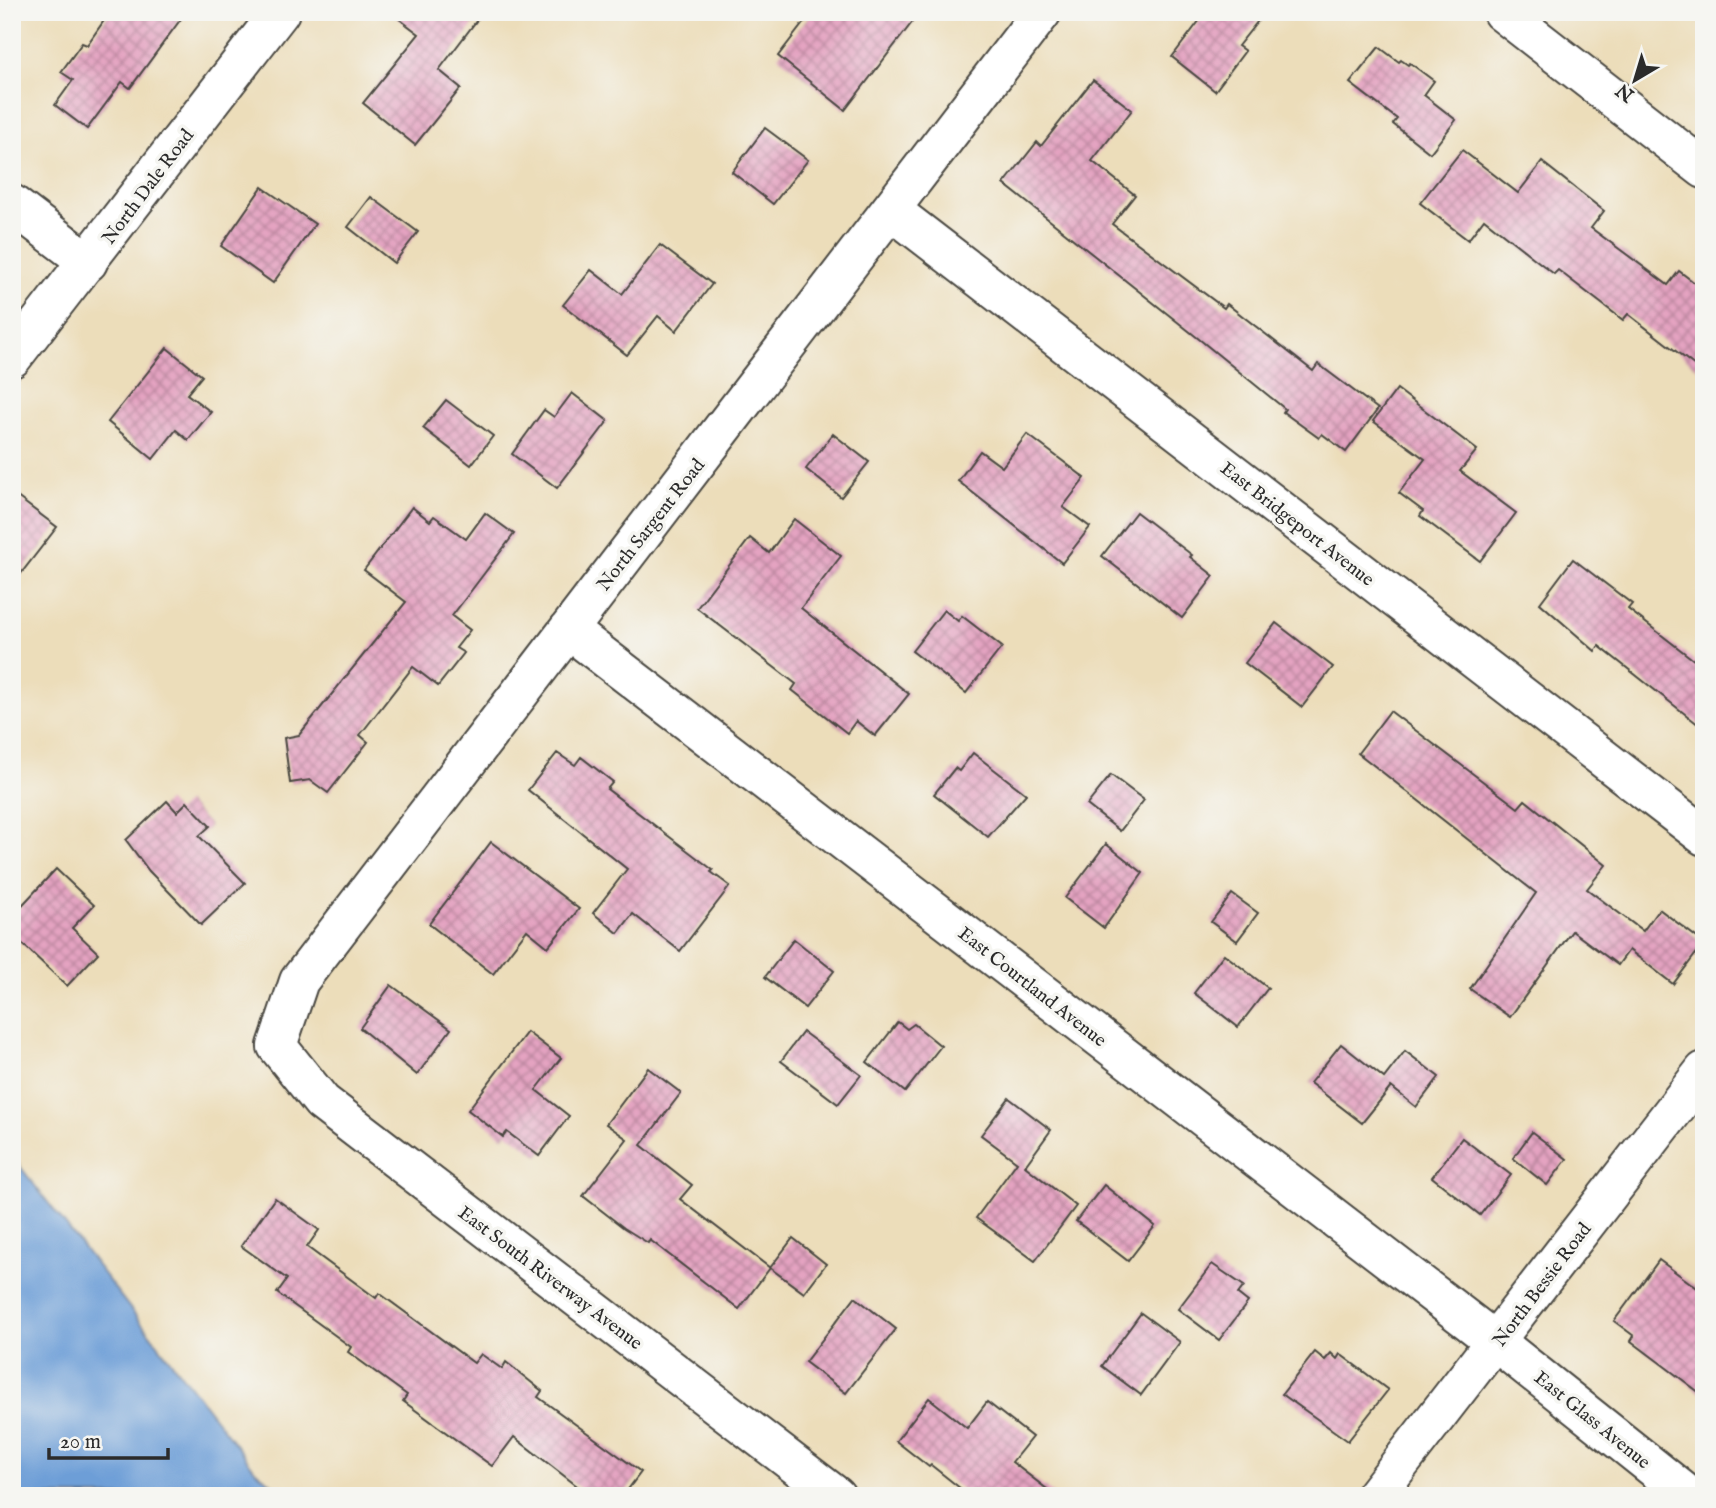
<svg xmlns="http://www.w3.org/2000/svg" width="1716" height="1508" viewBox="0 0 1716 1508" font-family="'IM FELL English',serif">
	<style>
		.water { fill: #6d9ed7; stroke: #4c6481; stroke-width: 2 }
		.building { fill: url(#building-cross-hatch) }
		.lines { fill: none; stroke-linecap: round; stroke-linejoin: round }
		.minor-casing { stroke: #484640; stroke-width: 42 }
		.minor { stroke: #fff; stroke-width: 38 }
		.labels { text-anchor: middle; stroke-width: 7; stroke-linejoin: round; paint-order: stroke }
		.street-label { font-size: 19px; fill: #2b2b2b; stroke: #f6f6f2 }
	</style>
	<defs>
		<pattern id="building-cross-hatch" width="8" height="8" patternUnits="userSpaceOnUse" patternTransform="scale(1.75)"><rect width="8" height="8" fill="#e4a3c1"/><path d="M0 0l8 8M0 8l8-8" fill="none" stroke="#b9859d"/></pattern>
	</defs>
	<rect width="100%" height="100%" fill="#f6f6f2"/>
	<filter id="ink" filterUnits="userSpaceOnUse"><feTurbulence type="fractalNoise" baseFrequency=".0143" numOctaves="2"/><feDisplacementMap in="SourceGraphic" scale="14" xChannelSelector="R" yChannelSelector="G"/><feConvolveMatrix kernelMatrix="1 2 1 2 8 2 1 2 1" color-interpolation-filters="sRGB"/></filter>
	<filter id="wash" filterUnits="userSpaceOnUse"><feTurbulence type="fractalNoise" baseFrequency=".00686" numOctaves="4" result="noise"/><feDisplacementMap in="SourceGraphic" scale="28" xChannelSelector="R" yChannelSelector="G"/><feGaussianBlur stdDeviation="1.57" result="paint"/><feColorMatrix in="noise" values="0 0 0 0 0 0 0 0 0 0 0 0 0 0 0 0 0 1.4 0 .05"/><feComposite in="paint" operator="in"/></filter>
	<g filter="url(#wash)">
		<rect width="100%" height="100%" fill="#ecddba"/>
		<path class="water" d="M12,1156l244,315 32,25h-276z"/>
		<g id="blocks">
			<g class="building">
				<path d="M110,12h76l-56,76 -8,-6 -35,47 -32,-24 18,-25 -12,-8 21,-29 5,2z"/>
				<path d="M390,12h93l-44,58 22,18 -46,57 -52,-42 56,-69z"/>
				<path d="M812,12h108l-75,98 -67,-54z"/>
				<path d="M1206,12h59l-27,34 7,5 -30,40 -43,-34z"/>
				<path d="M1379,47l20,15 2,-2 7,5 2,-2 24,18 -10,14 32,25 -26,33 -37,-29 4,-5 -47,-36z"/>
				<path d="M1093,80l39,30 -40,51 43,34 -23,29 112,84 3,-4 86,67 5,-7 60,45 -32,43 -24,-18 -3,4 -36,-26 2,-3 -86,-70 -195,-155 33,-42 4,4z"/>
				<path d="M765,128l43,32 -35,44 -41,-32z"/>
				<path d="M1462,150l56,43 24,-31 62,49 -13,17 77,57 11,-14 25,19v83l-76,-59 -5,6 -65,-50 -4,4 -70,-55 -16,21 -48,-37z"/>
				<path d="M262,187l53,37 -42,59 -52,-37z"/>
				<path d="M371,197l47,35 -24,31 -46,-36z"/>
				<path d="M660,245l52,39 -36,47 -18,-15 -31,39 -64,-50 28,-35 31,24z"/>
				<path d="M167,348l35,28 -15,18 24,18 -23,28 -12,-10 -23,29 -45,-37z"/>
				<path d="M1397,389l80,61 -17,21 56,42 -36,48 -60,-45 3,-5 -24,-18 26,-34 -52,-38z"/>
				<path d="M572,393l36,28 -51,67 -45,-34 32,-44 10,7z"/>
				<path d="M446,400l47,36 -22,29 -48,-37z"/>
				<path d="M833,434l36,28 -28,35 -35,-28z"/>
				<path d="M1027,434l58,44 -22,29 27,20 -28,36 -104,-82 22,-30 22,16z"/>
				<path d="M12,493l45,34 -45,58z"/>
				<path d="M412,507l18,14 4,-5 32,23 19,-26 29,21 -62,82 18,14 -14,18 8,5 -26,33 -25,-19 -53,68 8,7 -40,51 -18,-13 -20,3 -6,-45 15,-3 107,-133 -42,-32z"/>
				<path d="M1136,512l56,43 -2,2 24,19 -32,42 -80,-62z"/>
				<path d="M794,519l47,37 -40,52 108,86 -34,42 -19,-15 -9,12 -55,-43 4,-6 -99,-76 53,-70 19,15z"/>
				<path d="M1573,559l59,45 -4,5 76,59v61l-105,-83 -4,5 -55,-48z"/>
				<path d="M944,610l14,11 4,-5 40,31 -36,46 -54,-42z"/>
				<path d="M1276,623l57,44 -31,40 -57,-44z"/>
				<path d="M1390,711l128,97 7,-8 81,65 -19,24 56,42 16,-22 45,34 -31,41 -44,-34 -11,15 -46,-34 -62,86 -40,-28 66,-96 -178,-140z"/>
				<path d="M557,753l18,12 6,-8 32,25 -6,7 106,81 -2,2 19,14 -50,65 -47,-37 -15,19 -25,-20 34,-44 -99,-79z"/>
				<path d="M973,753l53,41 -38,43 -54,-43 21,-26 4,3z"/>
				<path d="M1111,775l33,25 -24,31 -33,-26z"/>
				<path d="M167,801l10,11 10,-10 23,24 -11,10 46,47 -44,42 -52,-54 -23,-31z"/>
				<path d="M491,842l88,67 -31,38 -21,-17 -34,44 -64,-50z"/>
				<path d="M1106,844l37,29 -39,55 -39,-30z"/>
				<path d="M56,869l38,36 -22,23 26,25 -31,33 -55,-52v-18z"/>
				<path d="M1232,894l26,19 -21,28 -26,-19z"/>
				<path d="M794,939l40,32 -29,37 -40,-31z"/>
				<path d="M1224,954l44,34 -30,39 -44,-34z"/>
				<path d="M391,985l60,44 -34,46 -57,-47z"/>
				<path d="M898,1022l9,7 7,-5 27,22 -36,46 -38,-30z"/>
				<path d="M527,1032l34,26 -25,32 33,26 -30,40 -32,-24 -4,5 -35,-27z"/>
				<path d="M803,1032l58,43 -23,29 -57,-43z"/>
				<path d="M1341,1044l43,34 21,-27 34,26 -23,30 -25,-20 -29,36 -52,-40z"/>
				<path d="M648,1068l33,25 -40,52 51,40 -12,14 90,69 -31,41 -89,-69 -2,3 -24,-15 -41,-32 44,-57 -21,-15z"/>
				<path d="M1009,1098l42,32 -26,36 51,40 -41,55 -59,-43 41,-56 -36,-27z"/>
				<path d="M1532,1132l35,27 -20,26 -34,-27z"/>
				<path d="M1462,1138l49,37 -31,40 -48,-38z"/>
				<path d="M1104,1185l51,41 -27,35 -52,-40z"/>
				<path d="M275,1198l44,32 -12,17 69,51 3,-5 95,70 7,-9 21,15 4,-7 36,29 -4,6 103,75 -18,24h-33l-76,-59 -22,29 -89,-65 4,-6 -59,-43 3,-5 -74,-54 10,-14 -46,-33z"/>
				<path d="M793,1238l33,26 -22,29 -34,-25z"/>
				<path d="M1659,1260l45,33v103l-73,-55 3,-5 -20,-15z"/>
				<path d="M1212,1264l32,22 -6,8 10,8 -29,38 -41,-31z"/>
				<path d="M855,1297l41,32 -50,64 -41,-31z"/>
				<path d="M1141,1313l39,29 -39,53 -39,-29z"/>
				<path d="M1315,1352l10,8 6,-7 6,6 3,-5 48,36 -40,51 -66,-47z"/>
				<path d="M929,1398l38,30 20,-26 45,35 -20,25 44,34h-86l-39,-31 -2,2 -33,-26z"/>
			</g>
		</g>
	</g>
	<g filter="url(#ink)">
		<use href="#blocks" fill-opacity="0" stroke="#484640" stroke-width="2"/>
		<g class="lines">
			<defs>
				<g id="minor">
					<path d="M1502,12l202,157"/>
					<path d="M12,204l76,58"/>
					<path d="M891,210l813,626"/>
					<path d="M12,358l268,-346"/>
					<path d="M569,630l927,712 193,154"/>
					<path d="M836,1496l-514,-394 -45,-56 22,-65 743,-969"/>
					<path d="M1375,1496l329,-425"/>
				</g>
			</defs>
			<use href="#minor" class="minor-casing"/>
			<use href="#minor" class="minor"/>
		</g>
	</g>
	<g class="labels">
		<g class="street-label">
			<text transform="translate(147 186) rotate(-53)" y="7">North Dale Road</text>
			<text transform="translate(1298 523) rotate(38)" y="7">East Bridgeport Avenue</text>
			<text transform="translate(650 524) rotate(-52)" y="7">North Sargent Road</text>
			<text transform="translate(1033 986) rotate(38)" y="7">East Courtland Avenue</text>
			<text transform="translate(551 1277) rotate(37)" y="7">East South Riverway Avenue</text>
			<text transform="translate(1541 1284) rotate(-53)" y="7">North Bessie Road</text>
			<text transform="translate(1593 1419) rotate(39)" y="7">East Glass Avenue</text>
		</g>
	</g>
	<rect width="1716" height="1508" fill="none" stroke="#f6f6f2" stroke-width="42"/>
	<g transform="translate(1635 80) rotate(218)" stroke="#f6f6f2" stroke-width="5" paint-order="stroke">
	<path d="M0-5L12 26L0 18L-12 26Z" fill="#2b2b2b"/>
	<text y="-10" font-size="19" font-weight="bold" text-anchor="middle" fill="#2b2b2b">N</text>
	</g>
	<path d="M49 1448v10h119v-10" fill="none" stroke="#2b2b2b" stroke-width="3.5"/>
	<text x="60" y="1448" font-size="21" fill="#2b2b2b" stroke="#f6f6f2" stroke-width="5" paint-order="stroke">20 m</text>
</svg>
